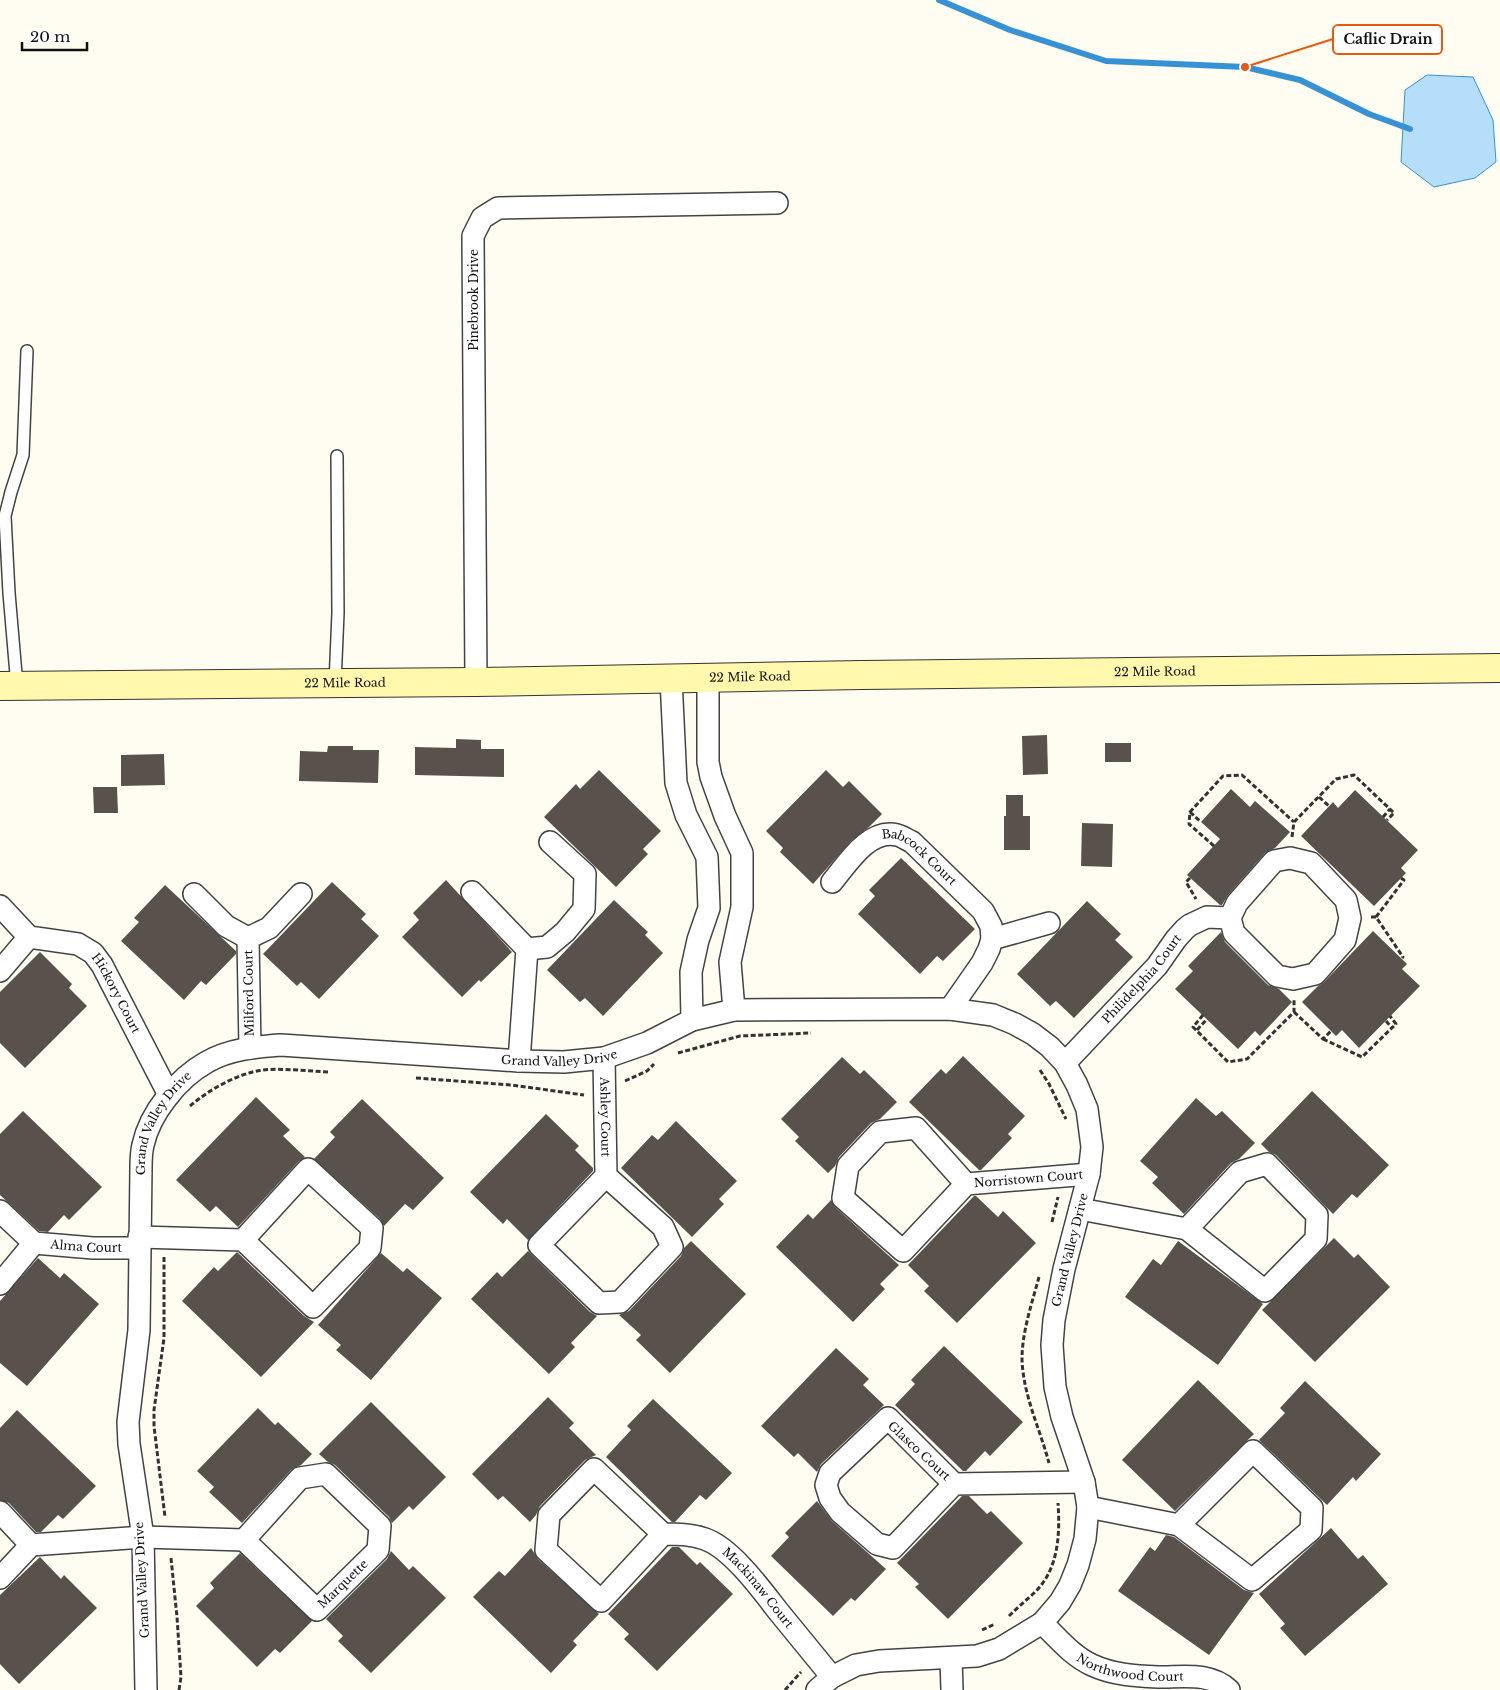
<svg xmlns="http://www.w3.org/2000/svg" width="1500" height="1690" viewBox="0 0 1500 1690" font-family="'Libre Baskerville',serif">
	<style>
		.water { fill: #b4defa; stroke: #3692d5 }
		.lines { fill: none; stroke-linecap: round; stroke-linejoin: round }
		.stream { stroke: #3692d5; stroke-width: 6 }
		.building { fill: #59514b }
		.lane-casing { stroke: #434343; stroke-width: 14 }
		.street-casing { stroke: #434343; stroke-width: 24 }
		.secondary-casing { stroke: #323232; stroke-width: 30 }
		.path { stroke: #323232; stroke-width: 3; stroke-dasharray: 5 2.5; stroke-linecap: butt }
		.lane { stroke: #fff; stroke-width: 11 }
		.street { stroke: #fff; stroke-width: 21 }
		.secondary { stroke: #fff8ad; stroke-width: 28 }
		.labels { text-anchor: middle; stroke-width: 5; stroke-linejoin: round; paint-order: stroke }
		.street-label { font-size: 12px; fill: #101010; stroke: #fff }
		.leader { fill: none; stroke: #e8590c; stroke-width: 2 }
		.callout-dot { fill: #e8590c; stroke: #fff; stroke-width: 2 }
		.callout { fill: #fff; stroke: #e8590c; stroke-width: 2 }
		.callout-label { font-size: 14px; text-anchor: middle; font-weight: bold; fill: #101010 }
	</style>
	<rect width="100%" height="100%" fill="#fffdf2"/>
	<path class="water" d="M1427,75l46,2 20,43 3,42 -21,16 -41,9 -33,-25 4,-72z"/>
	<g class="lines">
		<path class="stream" d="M939,0l71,30 96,31 139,6 55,13 69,34 41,15"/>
	</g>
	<g class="building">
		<path d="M1047,735l1,39 -25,1 -1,-39z"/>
		<path d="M456,739l25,1v9h23v28l-89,-2v-28l41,1z"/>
		<rect x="1105" y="743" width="26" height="19"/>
		<path d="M328,746h25v4h26l-1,33 -79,-2 1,-30 27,1z"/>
		<path d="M164,754l1,31 -44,1v-31z"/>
		<path d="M599,770l62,61 -18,18 5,5 -32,33 -72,-70 32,-33 4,5z"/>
		<path d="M826,770l17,17 6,-6 33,33 -13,13 -18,14 -38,43 -33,-32 3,-4 -17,-17z"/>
		<path d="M93,787h24l1,26h-24z"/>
		<path d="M1231,789l19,18 5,-6 35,31 -15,16 -10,5 -37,42 -6,10h-2l-33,-30 33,-36 -19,-17z"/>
		<path d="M1355,790l63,60 -17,18 5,5 -32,33 -73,-70 32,-34 5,6z"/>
		<path d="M1006,795h17v21h7v34h-26v-34h2z"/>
		<path d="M1082,823l31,1 -1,43 -31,-1z"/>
		<path d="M901,858l74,71 -32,32 -6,-5 -17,18 -62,-60 17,-18 -6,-6z"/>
		<path d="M446,880l66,72 -31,30 -2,-2 -17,17 -60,-60 17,-17 -6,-7z"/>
		<path d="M332,882l34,32 -5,5 18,17 -60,63 -18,-17 -4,4 -34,-32z"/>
		<path d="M165,885l71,66v3l-30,31 -5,-4 -17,19 -63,-59 18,-19 -5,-4z"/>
		<path d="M614,900l34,32 -3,3 18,18 -60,63 -18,-18 -5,4 -33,-32z"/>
		<path d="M1087,901l34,33 -6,6 18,17 -59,61 -18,-17 -6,5 -33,-32z"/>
		<path d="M1373,931l34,33 -5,5 18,17 -61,62 -17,-18 -6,6 -34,-34 16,-16 6,-4z"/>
		<path d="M1221,932l4,10 43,43 11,4 13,13 -32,34 -5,-5 -17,18 -63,-60 18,-18 -5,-5z"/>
		<path d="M40,952l32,32 -3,4 18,18 -62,62 -25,-25v-51z"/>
		<path d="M963,1056l62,60 -17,18 4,4 -31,32h-2l-70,-68 32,-33 5,5z"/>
		<path d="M842,1057l18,17 4,-4 33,32 -17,17 -9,4 -32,34 -4,9 -7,7 -33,-32 4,-4 -18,-18z"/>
		<path d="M1312,1091l77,74 -32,33 -5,-4 -19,20 -57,-59 -7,-3 -8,-8z"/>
		<path d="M256,1097l34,33 -7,6 22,21 -6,4 -61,66 -22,-21 -6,6 -34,-32z"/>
		<path d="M1196,1098l20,18 6,-5 33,32 -16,16 -8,4 -47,51 -32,-31 6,-6 -18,-16z"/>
		<path d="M362,1099l82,79 -31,32 -8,-6 -21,22 -4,-7 -66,-60 21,-22 -5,-5z"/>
		<path d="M23,1111l79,76 -33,33 -5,-5 -16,17 -9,-1 -39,-36v-61z"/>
		<path d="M546,1114l33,32 -4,4 18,18v3l-65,69 -21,-21 -4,5 -33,-32z"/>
		<path d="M676,1121l61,60 -18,18 5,5 -32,33 -71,-69 31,-33 6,5z"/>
		<path d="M974,1196h2l22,21 5,-6 33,32 -79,80 -33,-32 5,-5 -21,-21z"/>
		<path d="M831,1200l4,7 64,58 -19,19 5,5 -32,33 -77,-75 32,-33 5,5z"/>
		<path d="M1334,1238l20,20 4,-4 32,33 -75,75 -53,-52z"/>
		<path d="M691,1241l55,53 -76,79 -34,-33 5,-5 -22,-20 10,-4 52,-55 3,-8z"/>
		<path d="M1178,1241l85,63 -45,61 -93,-68 28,-38 8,6z"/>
		<path d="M528,1251l62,61 7,4 -26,27 4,4 -26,27 -78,-75 26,-27 5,5z"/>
		<path d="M237,1252l67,64 10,6 -53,55 -79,-76 32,-34 4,4z"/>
		<path d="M381,1253l22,19 4,-4 35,30 -71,82 -35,-30 5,-5 -23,-20z"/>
		<path d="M38,1258l22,20 4,-5 35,31 -72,82 -27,-23v-62z"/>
		<path d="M944,1346l79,76 -33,34 -5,-5 -19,20h-3l-68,-66 20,-21 -4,-4z"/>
		<path d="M836,1348l33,31 -6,6 21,20 -63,59 -4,8 -19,-19 -4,4 -33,-31z"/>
		<path d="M1198,1380l56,54 -79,77 -53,-51z"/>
		<path d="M1305,1381l76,73 -25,27 -3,-4 -26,28 -68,-65 26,-27 -5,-5z"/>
		<path d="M548,1397l26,26 -5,5 27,27 -11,5 -45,46 -4,9 -6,7 -27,-26 -5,4 -26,-26z"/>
		<path d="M653,1399l79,74 -26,27 -6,-5 -25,27h-3l-66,-65 25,-27 -4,-4z"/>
		<path d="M371,1402l75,75 -33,33 -4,-4 -17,17 -3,-6 -54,-52 -7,-3 -9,-8z"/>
		<path d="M258,1408l17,17 3,-3 34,32 -11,11 -10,5 -49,53 -33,-31 5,-5 -17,-16z"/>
		<path d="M17,1410l79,76 -33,33 -5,-4 -17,17h-5l-27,-29 -9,-3v-72z"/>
		<path d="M962,1496h7l18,18 4,-3 32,32 -75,76 -33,-32 4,-3 -22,-21z"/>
		<path d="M817,1501l15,20 54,48 -31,32 -4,-3 -18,18 -62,-60 18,-19 -4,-4z"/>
		<path d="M1331,1528l27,31 5,-4 25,29 -83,72 -25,-28 5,-4 -26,-30z"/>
		<path d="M1166,1535l8,2 70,53 10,3 -45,62 -91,-64 32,-44 5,4z"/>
		<path d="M672,1547h7l18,18 3,-3 33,32 -76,77 -33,-32 5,-5 -21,-20z"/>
		<path d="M531,1548l7,11 61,55 -26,27 4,4 -26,28 -78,-76 26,-26 6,5z"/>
		<path d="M391,1551l18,19 4,-4 33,32 -75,75 -33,-32 5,-5 -17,-17 61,-60z"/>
		<path d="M240,1553l72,68 -32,32 -5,-4 -18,18 -61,-61 18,-18 -4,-5z"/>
		<path d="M40,1557l21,22 3,-4 33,33 -78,76 -19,-20v-69z"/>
	</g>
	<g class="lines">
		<defs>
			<g id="lane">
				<path d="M335,683l3,-70 -1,-157"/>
				<path d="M17,686l-8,-93 -4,-77 6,-24 12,-37 4,-104"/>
			</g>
			<g id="street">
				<path d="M671,679l5,104 10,32 21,42 2,51 -11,32 -7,32 1,48"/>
				<path d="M708,679v83l3,15 14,39 17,37v54l-12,55 4,48"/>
				<path d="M476,682l-3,-446 9,-18 16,-10 279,-5"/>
				<path id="s1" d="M832,882c15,-18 37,-54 65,-47 5,1 10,5 15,7l71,69 8,15 1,13 -3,10 -7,14 -32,46"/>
				<path d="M472,892l55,57 -8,112"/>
				<path d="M194,894l32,32 22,12"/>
				<path id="s2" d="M0,906l29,31 49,7 15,9 9,12 67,130"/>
				<path d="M992,939l57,-16"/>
				<path d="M527,949l20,-2 18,-15 19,-23 1,-35 -35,-32"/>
				<path d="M0,971l29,-34"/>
				<path d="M250,1048l-2,-110 21,-10 32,-34"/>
				<path id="s3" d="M604,1058l2,118 -67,69 60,58 21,-1 52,-55 -9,-20 -57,-51"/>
				<path id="s4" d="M1065,1063l92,-97 19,-27 9,-10 5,-4 17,-8 23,1 4,15 43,43 16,3 22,-5 30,-34 5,-22 -4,-18 -35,-37 -21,-5 -16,3 -37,42 -7,15"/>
				<path id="s5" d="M966,1184l-50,-56 -36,4 -32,34 -5,32 60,53 63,-67 123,-10"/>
				<path d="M1080,1209l107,20 78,62 51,-52 1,-24 -50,-51 -27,8 -53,57"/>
				<path id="s6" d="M0,1211l34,32 59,5h46"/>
				<path d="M139,1237l104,3 70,67 57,-59 2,-20 -64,-59 -65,71"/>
				<path d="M0,1284l34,-41"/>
				<path d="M326,1474l54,52 -2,24 -61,60 -73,-70 56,-62z"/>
				<path d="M954,1484l-66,-66 -58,55 -4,12 4,13 10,14 37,32 16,4 61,-64 130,-2"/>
				<path d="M1088,1507l91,18 73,55 59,-50 1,-22 -59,-57 -74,74"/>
				<path d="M0,1512l31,33"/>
				<path id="s7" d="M663,1534l-69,-65 -45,46 -3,35 55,51 62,-67c14,0 28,0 42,5 26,9 56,50 73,72 18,22 36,44 54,66"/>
				<path d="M0,1578l31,-33 112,-8 101,3"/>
				<path id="s8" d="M1042,1623c16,15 30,33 50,42 21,10 45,11 67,12 25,0 51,-5 70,13"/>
				<path d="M951,1658l1,32"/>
				<path id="s9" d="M146,1690l-3,-153 -14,-93 -1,-22 11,-92 2,-162c0,-7 0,-15 2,-23 7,-32 35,-67 64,-83 22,-13 49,-15 74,-17l238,16 45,1 40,-4 43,-15 45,-23 42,-10 216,-1 43,6 22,9 18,10 17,13 15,16 12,22 10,24 5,38 -3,27 -25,95 -10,51 -2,25 3,42 7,30 22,65 4,25 -3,32 -7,26 -8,20 -10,17 -18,21 -43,26 -22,7 -98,5 -23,4 -24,12 -15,13"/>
			</g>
			<g id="secondary">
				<path id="s10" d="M0,686l476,-4 386,-7 638,-7"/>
			</g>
		</defs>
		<use href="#lane" class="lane-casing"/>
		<use href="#street" class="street-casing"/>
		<use href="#secondary" class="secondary-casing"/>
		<g class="path">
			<path d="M1319,797l10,9"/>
			<path d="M1190,812l11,10"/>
			<path d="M1383,817l7,-8"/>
			<path d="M1292,837l2,-15 42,-43 18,-4 40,38 -7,7"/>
			<path d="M1214,846l-25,-22 1,-12 33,-36 19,-1 52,47"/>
			<path d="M1190,878l-4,4 10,17"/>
			<path d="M1371,917h5l27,40 -1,1"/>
			<path d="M1376,917l28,-37 -3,-2"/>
			<path d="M1294,1012l29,27 8,-8"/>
			<path d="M1203,1015l-10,12 35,35 19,-3 47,-47v-12"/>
			<path d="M1386,1021l6,7"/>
			<path d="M1197,1030l10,-11"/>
			<path d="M1323,1039l39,18 34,-33 -6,-8"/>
			<path d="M678,1053l62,-17 71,-3"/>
			<path d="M1040,1070l9,14 17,35"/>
			<path d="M416,1078l95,7 73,10"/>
			<path d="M625,1081l22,-10 7,-7"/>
			<path d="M190,1106c20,-17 47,-32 72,-36 21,-2 44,1 66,2"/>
			<path d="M1052,1222l6,-25"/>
			<path d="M164,1257v81l-10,72v16l11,91"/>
			<path d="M1039,1277c-7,26 -17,55 -17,82 1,36 18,70 27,104"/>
			<path d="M171,1558l6,59 4,60 -2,13"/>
			<path d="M1009,1616c9,-9 19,-17 28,-26 22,-23 23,-58 21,-87"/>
			<path d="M982,1630l13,-6"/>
			<path d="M785,1690l16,-18"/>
		</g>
		<use href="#lane" class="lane"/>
		<use href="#street" class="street"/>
		<use href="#secondary" class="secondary"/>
	</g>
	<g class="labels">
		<g class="street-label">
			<text transform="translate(474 300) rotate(-90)" y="4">Pinebrook Drive</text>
			<text dy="4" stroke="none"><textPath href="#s10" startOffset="1155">22 Mile Road</textPath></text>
			<text dy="4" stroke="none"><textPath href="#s10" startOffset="750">22 Mile Road</textPath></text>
			<text dy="4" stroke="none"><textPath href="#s10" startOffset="345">22 Mile Road</textPath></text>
			<text dy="4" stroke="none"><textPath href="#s1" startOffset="115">Babcock Court</textPath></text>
			<text dy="4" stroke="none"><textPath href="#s4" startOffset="114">Philidelphia Court</textPath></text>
			<text transform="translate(249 993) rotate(-91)" y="4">Milford Court</text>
			<text dy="4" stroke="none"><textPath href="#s2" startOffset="156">Hickory Court</textPath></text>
			<text dy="4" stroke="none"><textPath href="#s9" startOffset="1010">Grand Valley Drive</textPath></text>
			<text dy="4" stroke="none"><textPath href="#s3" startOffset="59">Ashley Court</textPath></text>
			<text dy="4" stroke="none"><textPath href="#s9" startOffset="575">Grand Valley Drive</textPath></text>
			<text dy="4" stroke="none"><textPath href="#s5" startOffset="425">Norristown Court</textPath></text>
			<text dy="4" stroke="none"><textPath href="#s6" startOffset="99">Alma Court</textPath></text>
			<text transform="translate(1070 1250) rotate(-76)" y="4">Grand Valley Drive</text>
			<text transform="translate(919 1451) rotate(43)" y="4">Glasco Court</text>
			<text transform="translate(142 1580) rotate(-93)" y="4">Grand Valley Drive</text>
			<text transform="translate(343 1584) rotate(-44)" y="4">Marquette</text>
			<text dy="4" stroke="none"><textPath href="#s7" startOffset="476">Mackinaw Court</textPath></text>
			<text dy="4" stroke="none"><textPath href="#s8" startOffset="104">Northwood Court</textPath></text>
		</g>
	</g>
	<path class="leader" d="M1245 67L1333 39"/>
	<circle class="callout-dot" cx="1245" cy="67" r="5"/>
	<rect class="callout" x="1333" y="25" width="109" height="29" rx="5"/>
	<g class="callout-label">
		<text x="1388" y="44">Caflic Drain</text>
	</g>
	<path d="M22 42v8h65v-8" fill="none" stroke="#101010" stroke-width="2.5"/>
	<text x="30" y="42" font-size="15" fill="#101010" stroke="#ffffff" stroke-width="4" paint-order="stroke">20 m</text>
</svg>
